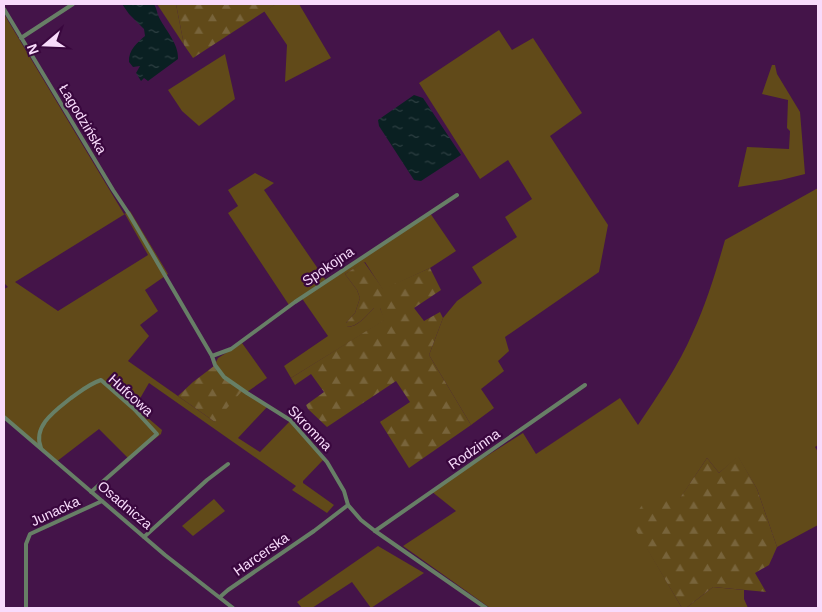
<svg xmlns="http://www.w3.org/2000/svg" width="822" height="612" viewBox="0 0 822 612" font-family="Helvetica,sans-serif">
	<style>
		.green { fill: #614a19; fill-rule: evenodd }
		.forest { fill: url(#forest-firs) }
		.water { fill: url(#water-ripples) }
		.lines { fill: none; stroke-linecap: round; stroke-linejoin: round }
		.minor { stroke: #677f66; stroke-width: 4 }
		.labels { text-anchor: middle; stroke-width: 4.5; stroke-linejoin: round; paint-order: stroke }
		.street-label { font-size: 14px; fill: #f8dbfb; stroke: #39073e }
	</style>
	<defs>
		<pattern id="forest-firs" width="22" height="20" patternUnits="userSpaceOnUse" patternTransform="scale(1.25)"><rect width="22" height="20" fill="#614a19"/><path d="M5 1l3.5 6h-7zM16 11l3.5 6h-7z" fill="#78643b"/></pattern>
		<pattern id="water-ripples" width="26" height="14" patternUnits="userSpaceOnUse" patternTransform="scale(1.25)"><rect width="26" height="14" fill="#0a2022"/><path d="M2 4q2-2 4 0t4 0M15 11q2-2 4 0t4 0" fill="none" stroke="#2e4043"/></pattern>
	</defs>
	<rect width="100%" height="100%" fill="#441449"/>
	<g class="green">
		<path d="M157,4h19l8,41z"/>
		<path d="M276,4h23l32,54 -46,24 2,-37 -23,-34z"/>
		<path d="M4,14l120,200 6,-3 38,63 -23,16 13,21 -18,14 9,11 -21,25 87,61 -1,-56 4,-8 24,-15 25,35 -20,14 21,14 -30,32 22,14 31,-32 20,21 13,18 -21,22v2l31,22 -7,8 -35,-23 4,-4 -147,-103 -14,24 27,23 -1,4 -32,25 -30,-30 -43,33 -52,-46v-65l1,-1 -1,-3v-58l4,-2 -4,-4zM125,214l23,41 -90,56 -43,-29z"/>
		<path d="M499,30l13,20 21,-12 49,75 -32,23 58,89 -9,47 -94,65 4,14 -11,10 6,10 -23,18 13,19 -23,17 -42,-70 14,-37 14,-17 25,-18 -10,-16 45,-30 -12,-20 27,-18 -24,-39 -28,19 -61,-96z"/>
		<path d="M225,54l10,45 -36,27 -17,-15 -14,-21z"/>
		<path d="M772,65h3l2,9 23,38 5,62 -24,6 -43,7 9,-40 42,2 1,-18 -3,-3 1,-28 -26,-6z"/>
		<path d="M255,173l19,10 -10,7 63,92 103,-69 26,38 -26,17 -47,22 -18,-28 -20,12 12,16 3,8 -5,15 -9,10 1,4c11,0 19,-11 27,-19h6l5,12 -94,58 -7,-12 44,-30 -27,-39 -12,8 -61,-92 10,-7 -10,-16z"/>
		<path d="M818,188v257l-3,2 3,5v73l-41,22 -20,-58 -19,-32 -19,16 -12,-15 -60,90 35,60h-192l-87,-62 53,-35 -25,-20 92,-58 13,21 84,-56 18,27c20,-30 41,-60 55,-93 14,-30 23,-61 32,-92z"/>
		<path d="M214,499l11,12 -32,25 -11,-10z"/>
		<path d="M378,546l46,27 -53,35 -19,-26 -40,26h-10l-5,-6z"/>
		<path d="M713,587l31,3v9l4,9h-62z"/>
	</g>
	<g class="forest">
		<path d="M176,4h100l-83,54 -9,-13z"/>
		<path d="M364,262l19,27 47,-21 11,22 -27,18 10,13 16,-9 3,6 -14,37 42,70 -62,43 -29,-46 30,-20 -14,-21 -69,46 -19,-18 -2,-4 18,-13 -13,-18 -16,11 -4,-7 93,-58 -4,-12h-6c-8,8 -16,19 -28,19v-4l9,-10 5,-15 -3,-8 -12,-16z"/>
		<path d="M214,366l28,25 -27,31 -37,-26 15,-14z"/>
		<path d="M738,456l19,33 20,58 -8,18 -14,8 11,19 -53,-5 -27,21h-4l-51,-86 13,-20 36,-4 27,-40 12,15z"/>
	</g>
	<g class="water">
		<path d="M122,4h32c2,4 3,7 4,11 6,14 21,28 20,44l-30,22 -4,-3 -3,3 -5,-8 4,-7 -7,1 -4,-5c-1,-12 9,-20 16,-26l-1,-7 -15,-15z"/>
		<path d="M414,95l9,3 38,57 -40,26 -7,-1 -35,-54 -1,-6z"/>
	</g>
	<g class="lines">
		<g class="minor">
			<path d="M4,9l109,181 16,24 83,142 3,9 9,12 23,16 43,27 37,42 17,29 4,14 13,15 14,11 111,77"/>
			<path d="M21,38l52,-34"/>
			<path d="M212,356l19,-7 64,-47 162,-107"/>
			<path d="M4,417l161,138 68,53"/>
			<path d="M41,448c-9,-22 15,-38 30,-50 10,-7 18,-14 30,-18l33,29 23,25 -66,58"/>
			<path d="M375,531l210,-146"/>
			<path d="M144,537l63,-57 21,-16"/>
			<path d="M220,597l8,-7 86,-59 34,-26"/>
			<path d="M26,608v-64l4,-10 72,-33"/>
		</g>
	</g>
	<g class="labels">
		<g class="street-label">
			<text transform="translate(83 119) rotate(59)" y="5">Łagodzińska</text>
			<text transform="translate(328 266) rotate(-34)" y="5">Spokojna</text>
			<text transform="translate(131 395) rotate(42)" y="5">Hufcowa</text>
			<text transform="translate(310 428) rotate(46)" y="5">Skromna</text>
			<text transform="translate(474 449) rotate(-35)" y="5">Rodzinna</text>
			<text transform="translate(125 505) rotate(40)" y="5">Osadnicza</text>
			<text transform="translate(55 511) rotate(-25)" y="5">Junacka</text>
			<text transform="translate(261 554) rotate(-35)" y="5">Harcerska</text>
		</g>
	</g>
	<rect width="822" height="612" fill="none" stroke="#f8dbfb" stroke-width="10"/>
	<g transform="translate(45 45) rotate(251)" stroke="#39073e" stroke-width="4" paint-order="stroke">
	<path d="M0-4L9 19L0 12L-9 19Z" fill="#f8dbfb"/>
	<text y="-8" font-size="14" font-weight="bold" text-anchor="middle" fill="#f8dbfb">N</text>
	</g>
</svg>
